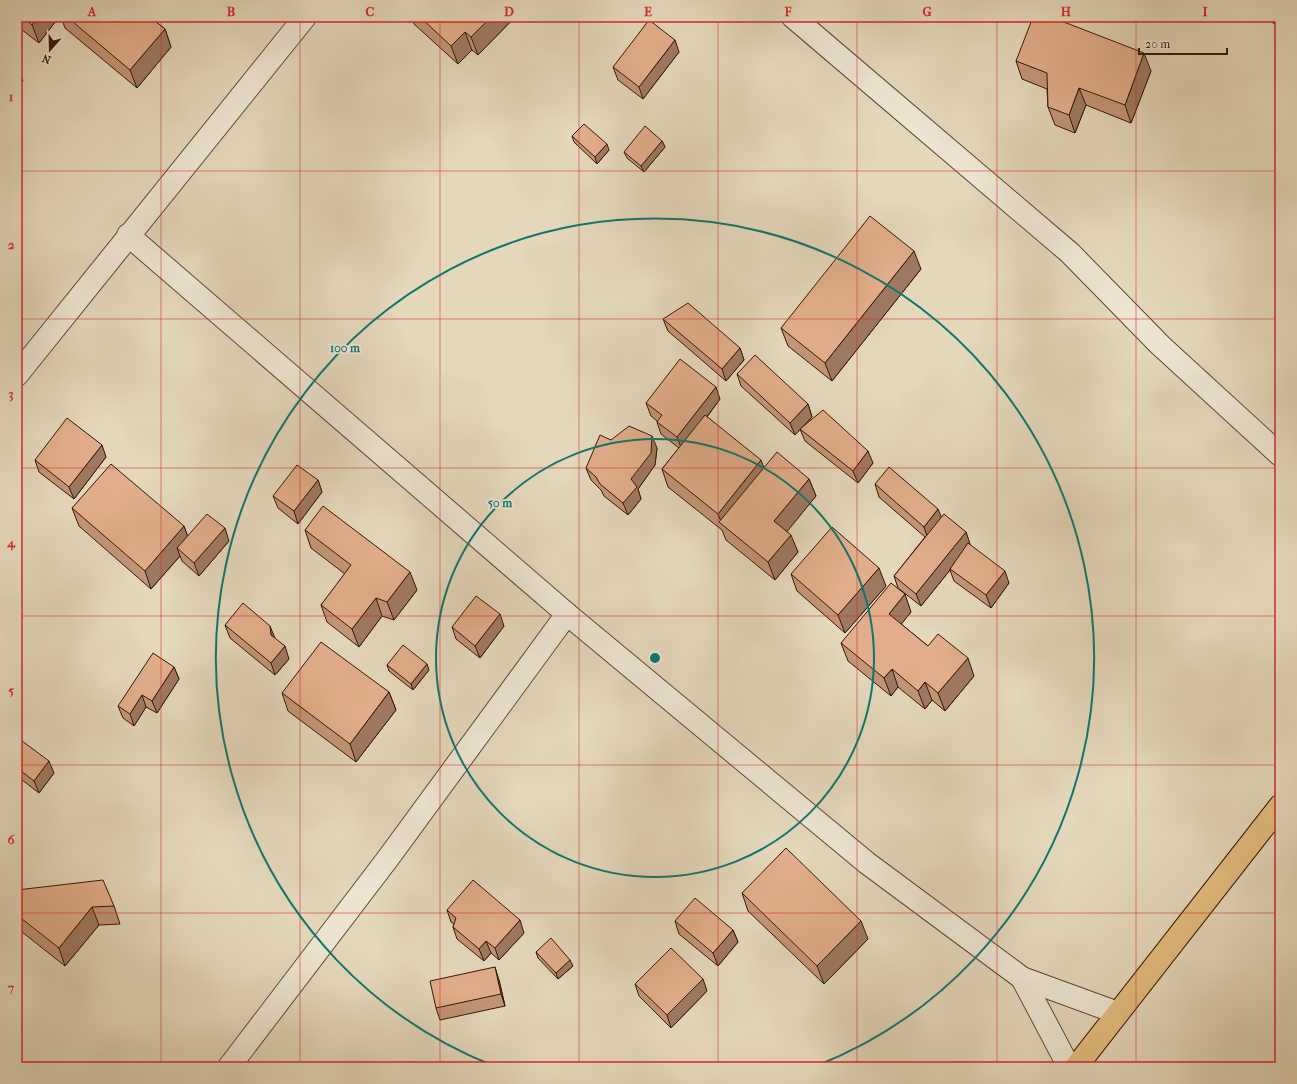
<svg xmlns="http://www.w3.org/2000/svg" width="1297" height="1084" viewBox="0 0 1297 1084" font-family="'IM FELL French Canon',serif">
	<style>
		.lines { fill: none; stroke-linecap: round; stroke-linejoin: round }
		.minor-casing { stroke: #614732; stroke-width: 24 }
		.highway-casing { stroke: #351704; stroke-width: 24 }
		.minor { stroke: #ede5d2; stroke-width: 22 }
		.highway { stroke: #e2bc7d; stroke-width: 22 }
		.wall { fill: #c29577; stroke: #351704 }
		.shaded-wall { fill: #9e7961; stroke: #351704 }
		.building { fill: #e1ad8a; stroke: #351704 }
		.grid { fill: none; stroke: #d62828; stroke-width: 1; stroke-opacity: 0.55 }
		.ring { fill: none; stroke: #0f766e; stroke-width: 2 }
		.centre { fill: #0f766e; stroke: #ede5d2; stroke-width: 2 }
		.ring-label { font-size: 12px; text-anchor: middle; font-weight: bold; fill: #0f766e; stroke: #ede5d2; stroke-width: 3.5; stroke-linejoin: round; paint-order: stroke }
		.neatline { fill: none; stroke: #d62828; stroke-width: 1.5 }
		.grid-label { font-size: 13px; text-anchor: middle; font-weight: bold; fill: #d62828 }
	</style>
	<rect width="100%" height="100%" fill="#e4d7ba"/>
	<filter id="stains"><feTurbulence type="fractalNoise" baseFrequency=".005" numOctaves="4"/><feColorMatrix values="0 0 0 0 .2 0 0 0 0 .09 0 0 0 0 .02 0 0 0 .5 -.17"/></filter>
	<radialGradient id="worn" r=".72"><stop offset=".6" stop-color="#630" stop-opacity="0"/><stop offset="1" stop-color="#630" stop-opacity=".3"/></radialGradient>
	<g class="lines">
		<defs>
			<g id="minor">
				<path d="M793,17l277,236 90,92 120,110"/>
				<path d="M128,235l439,379 300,249 155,115 96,35"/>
				<path d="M17,375l288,-358"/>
				<path d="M1022,978l47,89"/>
				<path d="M229,1067l160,-210 178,-243"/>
			</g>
			<path id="highway" d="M1076,1067l204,-261"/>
		</defs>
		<use href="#minor" class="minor-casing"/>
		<use href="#highway" class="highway-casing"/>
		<use href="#minor" class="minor"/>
		<use href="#highway" class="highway"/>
	</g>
	<g class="wall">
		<path d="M17,17h42l-20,26 -22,-17z"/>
		<path d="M61,17h89l15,12 6,18 -34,41 -72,-60z"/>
		<path d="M412,17h103l-37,38 -6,-5 -14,14 -44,-40z"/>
		<path d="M1265,17h15v11z"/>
		<path d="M679,52l-36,47 -25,-19 -5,-13z"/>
		<path d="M1016,61l135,10 -20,52 -45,-18 -11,28 -20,-8 -7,-18 -1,-18 -25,-10z"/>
		<path d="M572,136l37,14 -12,14 -23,-22z"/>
		<path d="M662,141l3,6 -21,25 -17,-14 -3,-6z"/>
		<path d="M921,269l-89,112 -44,-35 -7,-18z"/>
		<path d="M663,319l77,29 4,12 -18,21 -58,-50z"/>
		<path d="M737,374l71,30 4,13 -11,12 72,34 -15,20 -53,-42 -5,-12 -5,6 -54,-49z"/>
		<path d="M720,399l-13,18 57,50 45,12 7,17 -29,35 11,21 -23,28 -49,-40 -4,-10 -54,-43 -6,-18 17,-21 -18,-14 -4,-12v-1l-6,-5 -5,-13z"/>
		<path d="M611,440l46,8 -2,17 -17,24 3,10 -13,16 -24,-19 -3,-6 -10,-10 -5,-12z"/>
		<path d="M106,457l-32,42 -35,-27 -4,-12z"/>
		<path d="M318,480l4,12 -24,32 -20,-16 -5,-12z"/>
		<path d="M875,484l66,33 25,15 4,13 39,38 -18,25 -37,-27 -4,-11 -29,36 -23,-18 -4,-12 31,-39 -46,-40z"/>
		<path d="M72,508l112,18 4,11 41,4 -30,35 -17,-15 -2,-5 -29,33 -72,-63z"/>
		<path d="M305,530l112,60 -23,30 -12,-4 -23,31 -32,-25 -6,-17 24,-31 -34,-26z"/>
		<path d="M791,574l95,12 -41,47 -48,-42z"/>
		<path d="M911,612l-10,12 27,22 46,30 -29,35 -13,-11 -7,9 -27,-22 -7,9 -43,-35 -7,-18z"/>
		<path d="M225,625l64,34 -14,16 -45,-37z"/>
		<path d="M504,626l-24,32 -24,-19 -4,-12z"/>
		<path d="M387,665l42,5 -16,20 -24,-19z"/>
		<path d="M174,667l5,12 -22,34 -11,-6 -12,19 -11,-8 -5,-12z"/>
		<path d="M389,692l7,18 -40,52 -68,-51 -6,-18z"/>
		<path d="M17,739l37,34 -15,20 -22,-17z"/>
		<path d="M17,890l97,16 6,18 -21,1 -34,41 -48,-38z"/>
		<path d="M742,893l126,46 -44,45 -76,-73z"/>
		<path d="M447,910l77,23 -25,27 -8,-7 -7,8 -27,-22 -4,-12 1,-3 -3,-2z"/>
		<path d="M675,921l58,9 5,12 -20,24 -39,-32z"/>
		<path d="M536,952l37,14 -15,13 -20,-21z"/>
		<path d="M499,980l6,26 -65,14 -4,-12z"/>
		<path d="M635,984l72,7 -36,37 -32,-32z"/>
	</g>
	<g class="shaded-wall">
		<path d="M38,17h21l-20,26 -7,-18z"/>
		<path d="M491,17h24l-37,38 -7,-18z"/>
		<path d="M165,29l6,18 -34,41 -7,-18z"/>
		<path d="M465,32l7,18 -14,14 -7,-18z"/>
		<path d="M675,40l4,12 -36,47 -4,-12z"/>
		<path d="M1144,53l7,18 -20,52 -6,-18z"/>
		<path d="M17,66l6,15 -6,6z"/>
		<path d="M1079,88l7,17 -11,28 -6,-18z"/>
		<path d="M662,141l3,6 -21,25 -3,-6z"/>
		<path d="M607,144l2,6 -12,14 -2,-7z"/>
		<path d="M914,251l7,18 -89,112 -7,-18z"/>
		<path d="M740,348l4,12 -18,21 -4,-12z"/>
		<path d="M716,387l4,12 -38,51 -5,-13z"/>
		<path d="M808,404l4,13 -17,18 -5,-12z"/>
		<path d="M652,436l5,12 -2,17 -17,24 3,10 -13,16 -5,-12 8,-24z"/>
		<path d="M102,445l4,12 -32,42 -5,-12z"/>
		<path d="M868,451l5,12 -15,20 -5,-12z"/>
		<path d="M761,460l7,18 -46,46 -4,-10z"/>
		<path d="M809,479l7,17 -35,43 -7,-18z"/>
		<path d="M318,480l4,12 -24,32 -4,-13z"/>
		<path d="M938,509l5,12 -15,18 -4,-12z"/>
		<path d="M184,526l6,18 -13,4 3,8 -29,33 -6,-18z"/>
		<path d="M225,528l4,13 -30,35 -5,-13z"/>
		<path d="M966,532l4,12 -20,25v1l-29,36 -5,-12z"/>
		<path d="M791,535l7,17 -23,28 -7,-18z"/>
		<path d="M879,568l7,18 -41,47 -7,-18z"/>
		<path d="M1005,571l4,12 -18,25 -5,-13z"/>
		<path d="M410,572l7,18 -23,30 -7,-18z"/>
		<path d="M905,594l6,18 -16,20 -6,-18z"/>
		<path d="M376,598l6,18 -23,31 -7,-18z"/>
		<path d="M500,614l4,12 -24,32 -5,-12z"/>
		<path d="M270,626l5,12 -4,-3z"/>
		<path d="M285,646l4,13 -14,16 -4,-12z"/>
		<path d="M968,658l6,18 -29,35 -7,-18z"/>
		<path d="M427,664l2,6 -16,20 -2,-6z"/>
		<path d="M174,667l5,12 -22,34 -5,-12z"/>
		<path d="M892,669l6,18 -7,9 -7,-18z"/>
		<path d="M925,682l7,18 -7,9 -7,-18z"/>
		<path d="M389,692l7,18 -40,52 -6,-18z"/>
		<path d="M142,695l4,12 -12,19 -4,-12z"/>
		<path d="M49,761l5,12 -15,20 -5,-12z"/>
		<path d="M92,907l7,18 -34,41 -6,-18z"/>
		<path d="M520,920l4,13 -25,27 -4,-12z"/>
		<path d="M861,921l7,18 -44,45 -7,-18z"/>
		<path d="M733,930l5,12 -20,24 -5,-13z"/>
		<path d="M486,941l5,12 -7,8 -5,-12z"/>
		<path d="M570,960l3,6 -15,13 -2,-6z"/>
		<path d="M495,967l4,13 6,26 -4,-12z"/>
		<path d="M703,979l4,12 -36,37 -4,-13z"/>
	</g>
	<g class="building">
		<path d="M22,17h16l-6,8z"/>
		<path d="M67,17h83l15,12 -35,41z"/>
		<path d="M420,17h71l-20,20 -6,-5 -14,14z"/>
		<path d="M1033,17h18l93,36 -19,52 -46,-17 -10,27 -21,-8 -1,-34 -31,-12z"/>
		<path d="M649,20l26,20 -36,47 -26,-20z"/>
		<path d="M584,124l23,20 -12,13 -23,-21z"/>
		<path d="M645,126l17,15 -21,25 -17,-14z"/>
		<path d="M870,216l44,35 -89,112 -44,-35z"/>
		<path d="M688,303l52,45 -18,21 -59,-50z"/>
		<path d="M755,355l53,49 -18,19 -53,-49z"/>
		<path d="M680,359l36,28 -39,50 -20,-15 5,-7 -16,-12z"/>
		<path d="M823,410l45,41 -15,20 -53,-42z"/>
		<path d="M705,415l56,45 -43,54 -56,-45z"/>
		<path d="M67,418l35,27 -33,42 -34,-27z"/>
		<path d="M629,426l23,10 -1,17 -20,26 6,8 -14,16 -23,-19 -4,-7 -10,-9 14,-33 11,5z"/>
		<path d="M777,452l32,27 -35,42 17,14 -23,27 -49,-40z"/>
		<path d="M111,464l73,62 -39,45 -73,-63z"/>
		<path d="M297,465l21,15 -24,31 -21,-15z"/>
		<path d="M889,467l49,42 -14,18 -49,-43z"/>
		<path d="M323,506l87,66 -23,30 -11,-4 -24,31 -31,-24 30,-40 -46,-35z"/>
		<path d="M207,514l18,14 -31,35 -17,-15z"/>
		<path d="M944,514l22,18 -50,62 -22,-18z"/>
		<path d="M832,527l47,41 -41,47 -47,-41z"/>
		<path d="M968,543l37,28 -19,24 -36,-26z"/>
		<path d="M891,583l14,11 -16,20 39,32 10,-12 30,24 -30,35 -13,-11 -7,9 -26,-22 -8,9 -43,-35z"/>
		<path d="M476,596l24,18 -25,32 -23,-19z"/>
		<path d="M243,603l27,23 1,9 14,11 -14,17 -46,-38z"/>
		<path d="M321,642l68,50 -39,52 -68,-51z"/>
		<path d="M403,645l24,19 -16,20 -24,-19z"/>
		<path d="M153,653l21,14 -22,34 -10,-6 -12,19 -12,-8z"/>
		<path d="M18,738l31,23 -15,20 -17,-13v-29z"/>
		<path d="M786,848l75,73 -44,45 -75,-73z"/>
		<path d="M103,880l11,26 -22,1 -33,41 -42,-33v-25z"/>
		<path d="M473,880l47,40 -25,28 -9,-7 -7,8 -26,-22 3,-9 -9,-8z"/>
		<path d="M695,898l38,32 -20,23 -38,-32z"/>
		<path d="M551,938l19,22 -14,13 -20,-21z"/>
		<path d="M671,948l32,31 -36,36 -32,-31z"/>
		<path d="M495,967l6,27 -65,14 -6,-27z"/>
	</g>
	<path class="grid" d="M161,17v1050M300,17v1050M440,17v1050M579,17v1050M718,17v1050M857,17v1050M997,17v1050M1136,17v1050M17,171h1263M17,319h1263M17,468h1263M17,616h1263M17,765h1263M17,913h1263"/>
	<g class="ring">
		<circle cx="655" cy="658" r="219"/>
		<path d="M494 1066A439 439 0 1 1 816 1066"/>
	</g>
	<circle cx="655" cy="658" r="6" class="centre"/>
	<g class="ring-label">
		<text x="345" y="352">100 m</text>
		<text x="500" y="507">50 m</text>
	</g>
	<rect width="1297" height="1084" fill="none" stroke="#e4d7ba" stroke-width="44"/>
	<g transform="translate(50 50) rotate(200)" stroke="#ede5d2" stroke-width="3" paint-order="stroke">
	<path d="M0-3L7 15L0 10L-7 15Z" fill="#351704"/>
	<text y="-6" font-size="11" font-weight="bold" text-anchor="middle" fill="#351704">N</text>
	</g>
	<path d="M1139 48v6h88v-6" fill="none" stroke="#351704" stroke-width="2"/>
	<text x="1145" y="48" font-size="12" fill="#351704" stroke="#ede5d2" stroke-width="3" paint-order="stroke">20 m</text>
	<rect x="22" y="22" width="1253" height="1040" class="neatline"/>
	<g class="grid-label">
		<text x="92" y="16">A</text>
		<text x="231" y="16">B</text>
		<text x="370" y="16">C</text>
		<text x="509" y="16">D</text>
		<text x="648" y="16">E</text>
		<text x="788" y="16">F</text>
		<text x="927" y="16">G</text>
		<text x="1066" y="16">H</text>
		<text x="1205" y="16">I</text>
		<text x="11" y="101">1</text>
		<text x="11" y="249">2</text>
		<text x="11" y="398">3</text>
		<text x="11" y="547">4</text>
		<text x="11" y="695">5</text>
		<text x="11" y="844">6</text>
		<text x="11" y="992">7</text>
	</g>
	<rect width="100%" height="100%" filter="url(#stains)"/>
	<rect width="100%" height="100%" fill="url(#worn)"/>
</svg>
